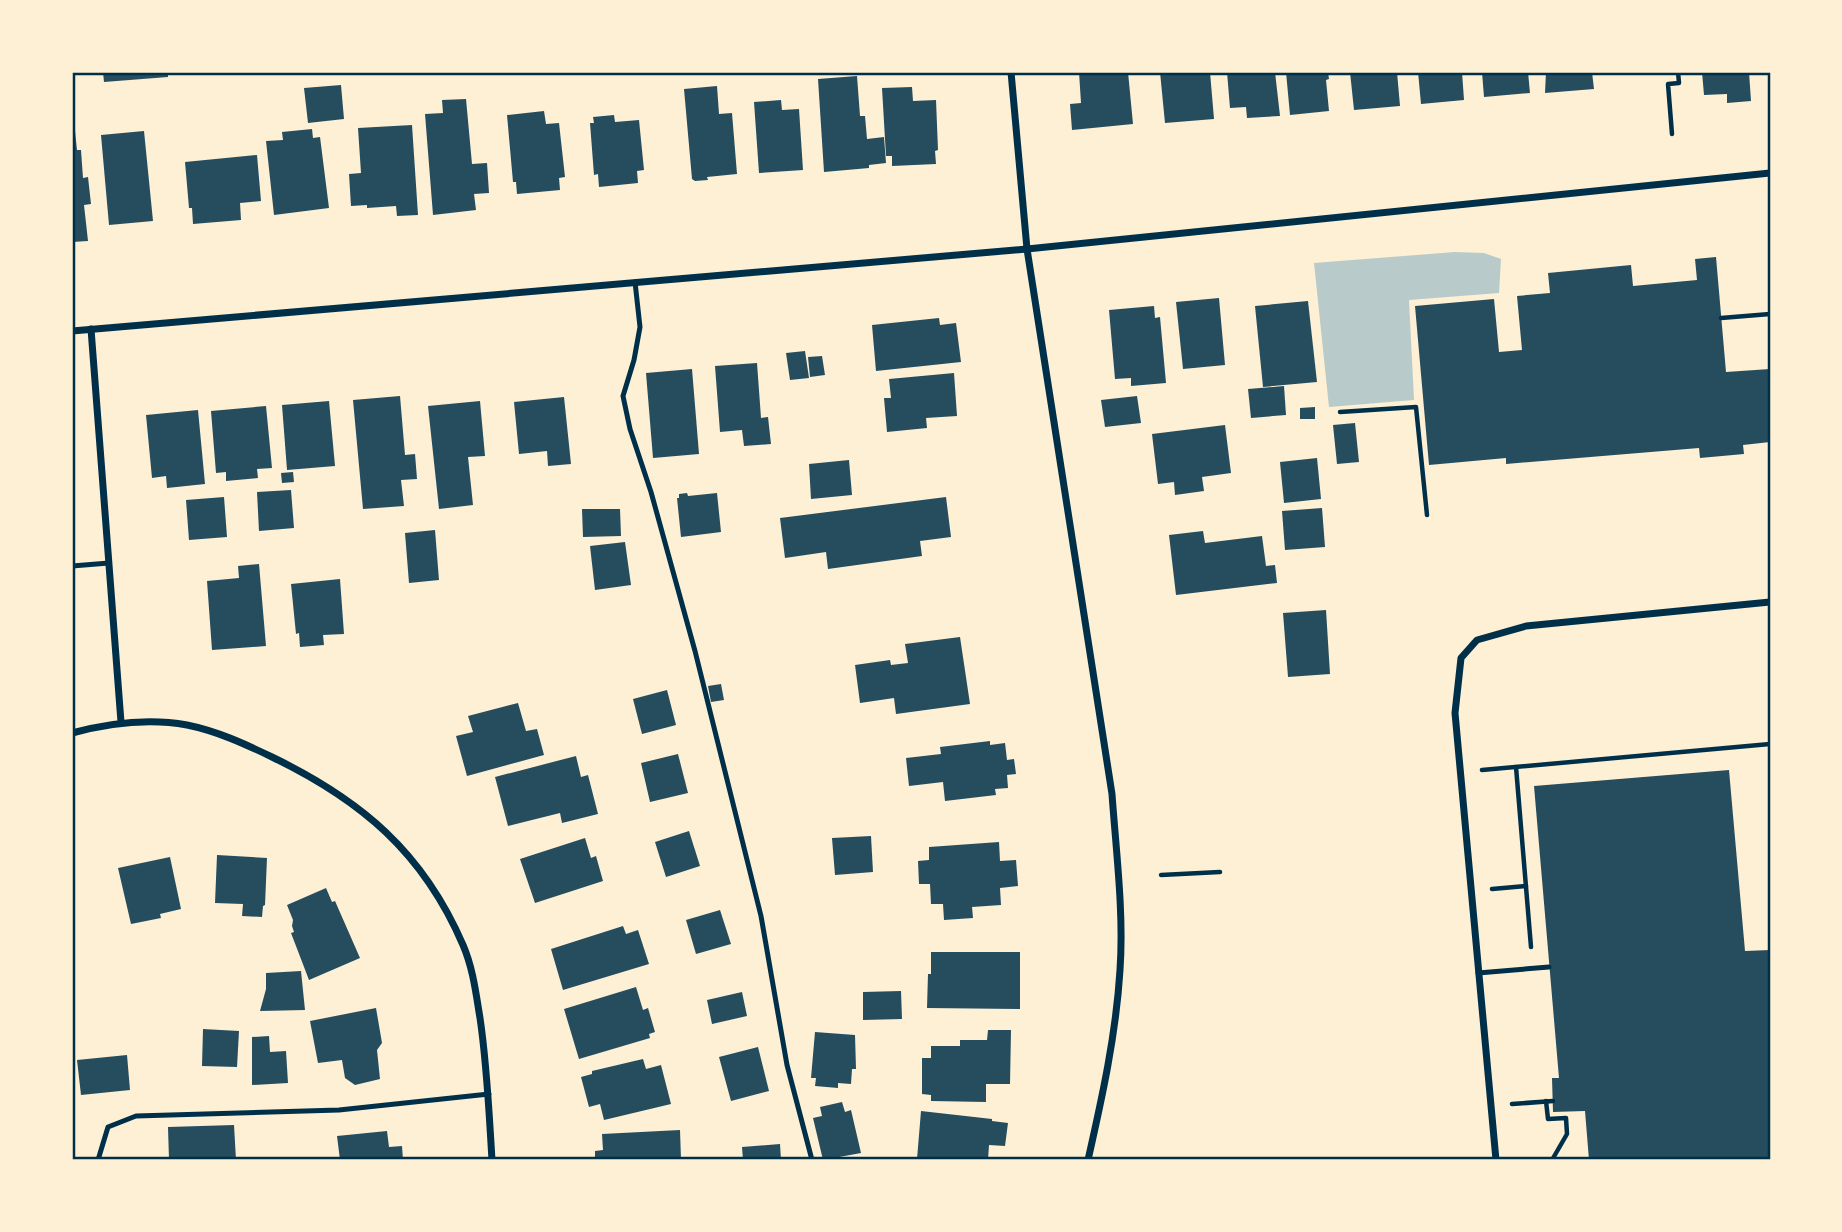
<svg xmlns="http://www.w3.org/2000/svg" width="1842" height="1232" viewBox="0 0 1842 1232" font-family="'Fira Sans Condensed',sans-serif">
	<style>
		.green { fill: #b9caca }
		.building { fill: #264d5e }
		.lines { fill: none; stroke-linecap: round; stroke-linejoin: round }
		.path { stroke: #003049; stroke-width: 4.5 }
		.service { stroke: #003049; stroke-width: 5 }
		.minor { stroke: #003049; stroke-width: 7 }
		.neatline { fill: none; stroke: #003049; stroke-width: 2.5 }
	</style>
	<rect width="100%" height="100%" fill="#fdf0d5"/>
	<path class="green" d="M1455,252l29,1 17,6 -2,34 -90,7 5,100 -85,7 -15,-144z"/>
	<g class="building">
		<path d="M103,72h65v5l-64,5z"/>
		<path d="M1079,72h49l5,52 -61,6 -2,-26 11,-1z"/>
		<path d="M1160,72h50l4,47 -49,4z"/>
		<path d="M1227,72h48l5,44 -33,2 -1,-11 -16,1z"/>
		<path d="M1286,72h42l1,7 -3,1 3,31 -39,4z"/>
		<path d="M1350,72h47l3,34 -46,4z"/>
		<path d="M1418,72h44l2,28 -43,4z"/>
		<path d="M1482,72h46l2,21 -46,4z"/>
		<path d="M1546,72h46l2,17 -49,4z"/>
		<path d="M1702,72h47l2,29 -24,2v-9l-23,1z"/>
		<path d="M857,76l3,40h5l2,23 17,-2 2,26 -17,2v3l-45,4 -6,-93z"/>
		<path d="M341,85l3,34 -36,4 -4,-35z"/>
		<path d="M717,86l2,28 13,-1 5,61 -30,3 1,3 -13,1 -3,-2 -8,-90z"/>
		<path d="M912,87l1,14 23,-1 2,50 -3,1 1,13 -44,2v-10h-6l-4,-68z"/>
		<path d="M466,99l6,65 15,-1 2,30 -15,1 2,16 -43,5 -8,-101 18,-1 -1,-13z"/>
		<path d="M781,100l1,10 17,-1 4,61 -44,3 -5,-71z"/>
		<path d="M544,111l2,13 13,-1 6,54 -6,1 1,12 -43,4 -1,-12h-3l-6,-67z"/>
		<path d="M614,115l1,7 24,-2 5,50 -7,1 1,12 -39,4 -1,-13 -4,1 -4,-52h4l-1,-6z"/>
		<path d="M412,125l6,90 -21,1 -1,-10 -29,2v-3l-16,1 -2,-32 12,-1 -3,-45z"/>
		<path d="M312,129l1,9 7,-1 9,71 -55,7 -8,-74 17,-1 -1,-8z"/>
		<path d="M72,131h3l2,19h4l2,28 5,-1 3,27 -7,1 4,36 -16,1z"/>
		<path d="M144,131l9,90 -44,4 -8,-90z"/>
		<path d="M257,155l4,46 -21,2 1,17 -48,4 -1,-16h-3l-4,-46z"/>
		<path d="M1716,257l10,115 44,-3v73l-27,3 1,9 -44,4 -1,-10 -193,16v-6l-77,7 -14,-159 79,-7 5,53 23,-2 -5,-54 33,-3 -2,-20 83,-8 2,21 64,-6 -2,-21z"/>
		<path d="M1219,298l6,67 -42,4 -7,-67z"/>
		<path d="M1308,301l9,81 -54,5 -8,-81z"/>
		<path d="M1154,306l1,12 5,-1 6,66 -35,3v-8l-16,1 -6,-69z"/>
		<path d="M939,318l1,7 16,-2 5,39 -85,9 -4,-46z"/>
		<path d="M805,351l4,27 -19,2 -4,-27z"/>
		<path d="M822,356l3,19 -15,2 -2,-20z"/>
		<path d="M757,363l4,55 7,-1 3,27 -27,2 -2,-16 -22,2 -5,-66z"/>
		<path d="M692,369l7,85 -46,4 -7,-85z"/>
		<path d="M954,373l3,43 -31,2 1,10 -40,4 -3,-34h7l-2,-19z"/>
		<path d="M1284,386l2,29 -35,3 -3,-29z"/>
		<path d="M400,396l5,59 10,-1 2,25 -16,1 3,26 -41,3 -10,-109z"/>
		<path d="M1137,396l4,27 -36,4 -4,-27z"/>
		<path d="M564,397l7,67 -23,2 -1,-15 -28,3 -5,-52z"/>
		<path d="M329,401l6,65 -48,4 -5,-65z"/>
		<path d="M480,401l5,55 -17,1 5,48 -34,4 -11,-103z"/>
		<path d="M266,406l6,62 -15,1 1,9 -32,3v-9l-10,1 -5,-62z"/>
		<path d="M1315,407v12h-15v-11z"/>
		<path d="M198,410l7,74 -38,4 -1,-12 -14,2 -6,-63z"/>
		<path d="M1355,423l4,39 -22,2 -4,-39z"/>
		<path d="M1225,425l6,48 -29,4 2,14 -29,4 -1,-13 -16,2 -6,-50z"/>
		<path d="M1317,458l4,41 -37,4 -4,-41z"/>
		<path d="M849,460l3,35 -41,4 -2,-35z"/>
		<path d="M293,472l1,10 -12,1 -1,-10z"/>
		<path d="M291,490l3,38 -35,3 -2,-39z"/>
		<path d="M687,493l1,3 29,-3 4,39 -40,5 -4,-39h2v-4z"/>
		<path d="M224,497l3,40 -38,3 -3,-40z"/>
		<path d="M946,497l5,40 -31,4 2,15 -94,13 -2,-17 -41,6 -5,-40z"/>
		<path d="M1322,508l3,39 -40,3 -3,-39z"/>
		<path d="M582,509h38l1,27 -38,1z"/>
		<path d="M435,530l4,50 -30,3 -4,-50z"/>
		<path d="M1203,531l2,12 57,-7 4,30 9,-1 2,18 -101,12 -7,-60z"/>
		<path d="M625,542l6,43 -36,5 -5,-44z"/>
		<path d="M259,564l7,82 -54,4 -5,-69 32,-3 -1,-12z"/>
		<path d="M340,579l4,55 -21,1 1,10 -24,2 -1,-14 -3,1 -5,-50z"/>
		<path d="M1326,610l4,64 -42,3 -5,-64z"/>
		<path d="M960,637l10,67 -74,10 -2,-16 -34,5 -5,-38 35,-5 1,5 17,-2 -3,-19z"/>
		<path d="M721,684l3,16 -13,2 -3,-16z"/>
		<path d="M667,690l9,35 -34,9 -9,-35z"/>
		<path d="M518,703l8,28 11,-2 7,26 -77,21 -11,-40 17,-4 -5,-16z"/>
		<path d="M990,741v4l15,-2 2,17 7,-1 2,15 -9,1 1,13 -13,1 1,6 -51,6 -2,-19 -34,4 -3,-28 35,-4 -1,-7z"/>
		<path d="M678,754l10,39 -38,9 -9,-39z"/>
		<path d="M576,756l5,21 7,-2 10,39 -36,9 -2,-10 -52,13 -13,-49z"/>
		<path d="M1729,770l16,181 25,-1v210h-181l-4,-49 -32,1 -1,-34h7l-25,-292z"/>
		<path d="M689,831l11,35 -34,11 -11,-35z"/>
		<path d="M871,836l2,36 -38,3 -3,-37z"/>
		<path d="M585,838l6,20 5,-2 7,25 -68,22 -15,-44z"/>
		<path d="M999,842l1,19 16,-1 2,26 -18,2 1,17 -29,2 1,11 -29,2 -1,-16h-12l-1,-20h-11l-1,-23 11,-1v-13z"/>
		<path d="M217,855l50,3 -2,47 -2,1 -1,11 -20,-1 1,-12 -28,-1z"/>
		<path d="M170,857l11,52 -21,5 1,4 -30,6 -13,-56z"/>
		<path d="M326,888l6,14 3,-1 25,57 -51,22 -18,-47 3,-1 -2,-6 1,-6 -6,-15z"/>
		<path d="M720,910l11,34 -35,10 -10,-34z"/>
		<path d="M623,926l3,8 12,-4 11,34 -86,26 -12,-41z"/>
		<path d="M931,952h89v57l-93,-1 1,-34h3z"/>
		<path d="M301,971l4,39 -45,1 6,-22v-16z"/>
		<path d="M636,987l7,23 5,-2 7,24 -6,2 1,4 -71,21 -15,-50z"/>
		<path d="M901,991l1,28 -39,1v-28z"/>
		<path d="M742,992l5,24 -35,8 -5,-24z"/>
		<path d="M376,1008l6,35 -5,7 3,29 -25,6 -10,-7 -3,-18 -24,3 -8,-42z"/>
		<path d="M203,1029l36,2 -2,36 -35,-1z"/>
		<path d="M988,1030h23l-1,54h-24v18l-55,-1v-6l-9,-1v-36h9v-12h29v-6h27z"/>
		<path d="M815,1032l40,3 1,34h-4l-1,15 -13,-1v5l-23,-2 1,-8h-5z"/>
		<path d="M269,1036l1,16 16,-1 2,32 -36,2v-48z"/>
		<path d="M758,1047l11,44 -38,10 -12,-44z"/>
		<path d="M127,1055l3,35 -49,5 -4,-35z"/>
		<path d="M643,1059l3,10 15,-4 10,39 -67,16 -4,-16 -11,3 -8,-30 11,-3v-3z"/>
		<path d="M842,1102l3,10 6,-2 10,43 -38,7 -10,-42 9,-2 -2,-9z"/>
		<path d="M921,1111l71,8v2l16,2 -3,23 -16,-1 -1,15 -71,-1z"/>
		<path d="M234,1125l2,35h-67l-1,-33z"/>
		<path d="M680,1130l1,29 -86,1v-9l8,-1 -1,-16z"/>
		<path d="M387,1131l2,16 13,-1 1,14h-63l-3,-24z"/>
		<path d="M780,1144l1,16h-38l-1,-13z"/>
	</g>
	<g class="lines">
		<g class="path">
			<path d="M1672,134l-4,-50 11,-1 -1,-11"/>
			<path d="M1721,318l49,-4"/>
			<path d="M1340,412l76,-5 11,108"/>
			<path d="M1516,767l15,180"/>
			<path d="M1482,770l288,-26"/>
			<path d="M1161,875l59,-3"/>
			<path d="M1492,889l34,-3"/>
			<path d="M1546,1101l2,18 18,-1 1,16 -15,26"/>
			<path d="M1512,1104l41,-3"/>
		</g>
		<g class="service">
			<path d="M635,282l5,45 -6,33 -11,36 7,33 21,63 44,159 66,265 26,149 25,95"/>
			<path d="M72,566l37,-3"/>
			<path d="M1478,973l71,-6"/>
			<path d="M98,1160l10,-33 28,-11 203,-6 150,-16"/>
		</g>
		<g class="minor">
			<path d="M1011,72l16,177 85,545c4,57 12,119 8,176 -4,65 -18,128 -32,190"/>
			<path d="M91,329l30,393"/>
			<path d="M72,331l955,-82 743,-76"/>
			<path d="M72,733c37,-10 77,-15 115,-8 30,6 58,19 85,32 89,43 151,95 191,188 10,23 13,49 17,73 7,47 9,94 12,142"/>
			<path d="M1496,1160l-41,-447 6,-55 16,-18 49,-14 244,-24"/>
		</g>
	</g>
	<rect width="1842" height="1232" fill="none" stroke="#fdf0d5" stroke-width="147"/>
	<rect x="74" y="74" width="1695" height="1084" class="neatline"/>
</svg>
